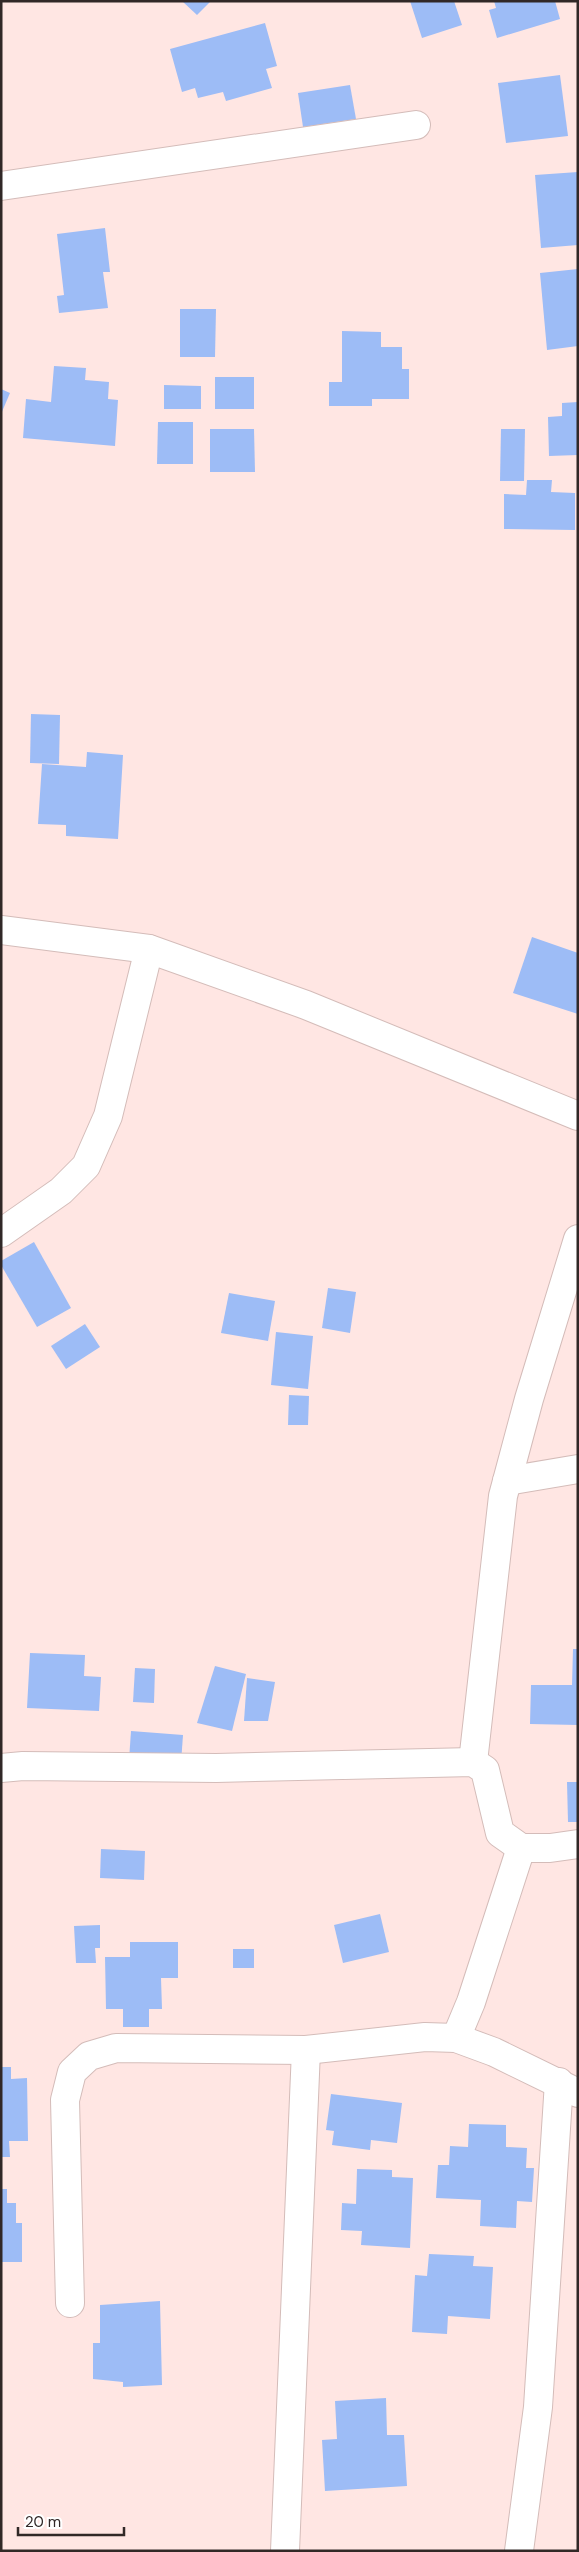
<svg xmlns="http://www.w3.org/2000/svg" width="579" height="2552" viewBox="0 0 579 2552" font-family="'DM Sans',sans-serif">
	<style>
		.building { fill: #9dbcf6 }
		.lines { fill: none; stroke-linecap: round; stroke-linejoin: round }
		.minor-casing { stroke: #d4bcb9; stroke-width: 30 }
		.minor { stroke: #fff; stroke-width: 28 }
	</style>
	<rect width="100%" height="100%" fill="#ffe6e3"/>
	<g class="building">
		<path d="M182,1h29l-14,14z"/>
		<path d="M410,1h44l8,24 -40,13z"/>
		<path d="M494,1h61l5,18 -63,19 -8,-28 7,-2z"/>
		<path d="M265,23l12,43 -11,3 6,19 -46,13 -3,-9 -25,6 -3,-10 -13,4 -12,-43z"/>
		<path d="M560,75l8,61 -62,7 -8,-60z"/>
		<path d="M350,85l6,34 -53,8 -5,-34z"/>
		<path d="M578,172v73l-37,3 -6,-73z"/>
		<path d="M105,228l5,44h-7l5,36 -49,5 -2,-17 7,-1 -7,-61z"/>
		<path d="M578,269v77l-31,4 -7,-77z"/>
		<path d="M180,309h36l-1,48h-35z"/>
		<path d="M342,331l39,1v15h21v22h7v30h-37v7h-43v-24h13z"/>
		<path d="M54,366l32,2 -1,12 24,2 -1,17 10,1 -3,46 -92,-8 3,-39 25,3z"/>
		<rect x="215" y="377" width="39" height="32"/>
		<path d="M164,385l37,1v23h-37z"/>
		<path d="M1,389l9,4 -9,21z"/>
		<path d="M578,402v53l-29,1 -1,-39 14,-1v-13z"/>
		<path d="M158,422h35v42h-36z"/>
		<path d="M210,429h44l1,43h-45z"/>
		<path d="M501,429h24l-1,52h-24z"/>
		<path d="M527,480h25l-1,12 24,1v37l-71,-1v-35l22,1z"/>
		<path d="M31,714l29,1 -1,49 -29,-1z"/>
		<path d="M87,752l36,3 -5,84 -52,-3v-11l-28,-1 4,-60 44,3z"/>
		<path d="M532,937l46,16v61l-65,-21z"/>
		<path d="M34,1242l37,66 -34,19 -36,-62v-4z"/>
		<path d="M328,1288l28,4 -6,41 -28,-5z"/>
		<path d="M229,1293l46,8 -7,40 -47,-8z"/>
		<path d="M85,1324l15,23 -34,22 -15,-23z"/>
		<path d="M276,1332l37,4 -5,53 -37,-4z"/>
		<path d="M289,1395l20,1 -1,29h-20z"/>
		<path d="M573,1649h5v76l-48,-1 1,-39h41z"/>
		<path d="M30,1653l55,2 -1,21 17,1 -2,34 -72,-3z"/>
		<path d="M215,1666l31,8 -14,57 -35,-8z"/>
		<path d="M135,1668l20,1 -1,34 -21,-1z"/>
		<path d="M247,1678l28,4 -7,39h-24z"/>
		<path d="M131,1731l52,4 -2,28 -52,-3z"/>
		<path d="M567,1782h11v40h-10z"/>
		<path d="M101,1849l44,2 -1,29 -44,-2z"/>
		<path d="M380,1914l9,38 -46,11 -9,-38z"/>
		<path d="M100,1925v23h-5l1,15h-20l-2,-37z"/>
		<path d="M130,1942h48v36h-17l1,31h-13v18h-26v-18h-17l-1,-52h25z"/>
		<rect x="233" y="1949" width="21" height="19"/>
		<path d="M1,2067h10v12l16,-1 1,63h-19l1,16h-9z"/>
		<path d="M331,2094l71,9 -5,40 -26,-3 -1,10 -38,-5 2,-14 -8,-1z"/>
		<path d="M469,2124l37,1v22l21,1 -1,20h8l-2,34 -15,-1 -1,27 -36,-2 1,-26 -45,-2 2,-33h11l1,-19 18,1z"/>
		<path d="M357,2169l35,1v7l21,1 -3,70 -49,-3 1,-14 -21,-1 1,-27 14,1z"/>
		<path d="M1,2189h6v14h9v20h6v39h-21z"/>
		<path d="M429,2254l45,2 -1,10 20,1 -3,52 -42,-3 -1,18 -35,-2 3,-57 12,1z"/>
		<path d="M160,2301l2,84 -39,2v-5l-30,-3v-36h7v-38z"/>
		<path d="M386,2398l1,37h17l3,51 -82,5 -3,-51 15,-1 -2,-38z"/>
	</g>
	<g class="lines">
		<defs>
			<g id="minor">
				<path d="M1,186l415,-61"/>
				<path d="M1,930l148,19 157,56 272,111"/>
				<path d="M1,1233l60,-42 25,-25 22,-50 41,-167"/>
				<path d="M507,1481l71,-12"/>
				<path d="M473,1762l30,-266 26,-97 49,-160"/>
				<path d="M1,1768l22,-2 193,2 257,-6 12,8 15,63 21,15h29l28,-4"/>
				<path d="M456,2038l15,-36 50,-154"/>
				<path d="M70,2303l-5,-203 7,-28 17,-16 27,-8 190,2 119,-13 31,1 38,14 84,41"/>
				<path d="M285,2551l21,-501"/>
				<path d="M519,2551l19,-144 21,-325"/>
			</g>
		</defs>
		<use href="#minor" class="minor-casing"/>
		<use href="#minor" class="minor"/>
	</g>
	<rect width="579" height="2552" fill="none" stroke="#312827" stroke-width="5"/>
	<path d="M18 2527v8h106v-8" fill="none" stroke="#312827" stroke-width="2.5"/>
	<text x="25" y="2527" font-size="15" fill="#312827" stroke="#ffffff" stroke-width="4" paint-order="stroke">20 m</text>
</svg>
